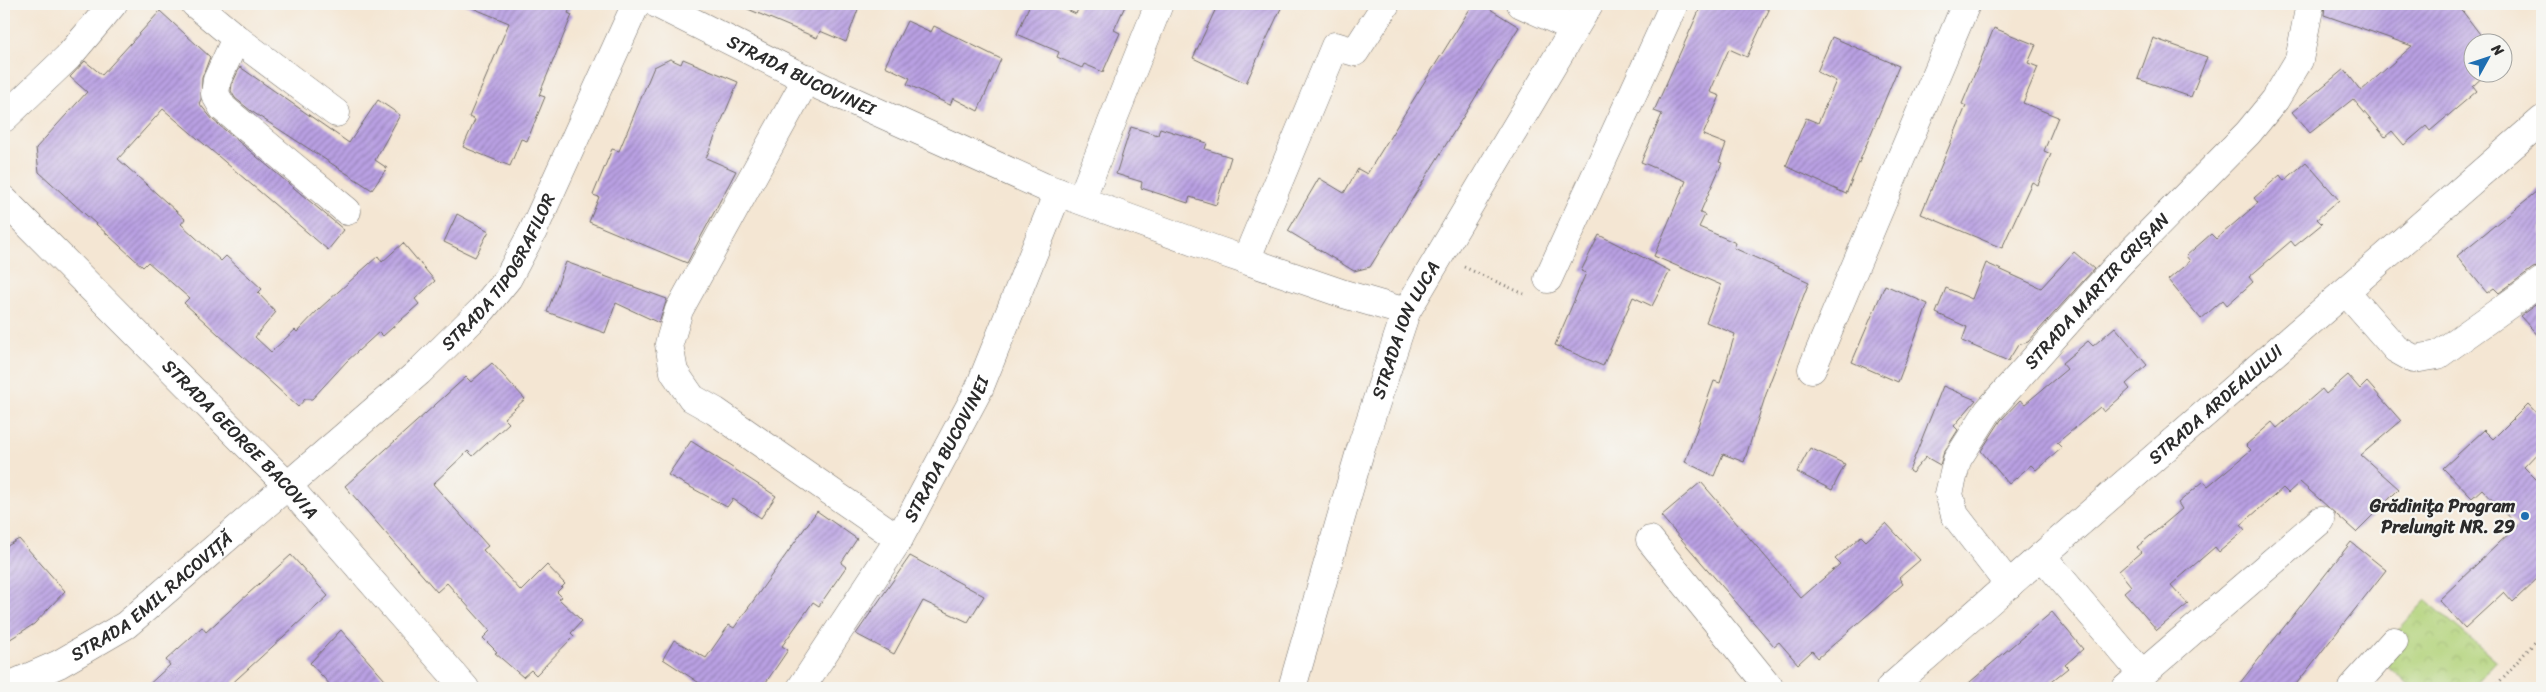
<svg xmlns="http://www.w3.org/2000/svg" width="2546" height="692" viewBox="0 0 2546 692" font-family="Sriracha,sans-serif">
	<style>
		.park { fill: url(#park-crowns); stroke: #6f7f53 }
		.building { fill: url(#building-hatch) }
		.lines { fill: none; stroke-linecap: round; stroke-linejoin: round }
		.minor-casing { stroke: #716c66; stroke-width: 29 }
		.path { stroke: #716c66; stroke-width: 3; stroke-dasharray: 1 4; stroke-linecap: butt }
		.minor { stroke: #fff; stroke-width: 28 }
		.poi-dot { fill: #1f6fb2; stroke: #f6f6f2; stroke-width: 2 }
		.labels { text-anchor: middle; stroke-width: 4.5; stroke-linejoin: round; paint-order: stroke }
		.street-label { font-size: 18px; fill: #2b2b2b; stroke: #f6f6f2 }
		.poi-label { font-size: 18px; font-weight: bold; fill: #2b2b2b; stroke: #f6f6f2; text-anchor: end }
	</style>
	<defs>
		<pattern id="park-crowns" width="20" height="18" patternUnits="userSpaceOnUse" patternTransform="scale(1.25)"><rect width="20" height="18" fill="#b3d37b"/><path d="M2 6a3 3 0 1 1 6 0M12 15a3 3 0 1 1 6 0" fill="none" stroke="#9ab56a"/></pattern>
		<pattern id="building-hatch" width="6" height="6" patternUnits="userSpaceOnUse" patternTransform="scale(1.25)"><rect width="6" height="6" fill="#b9a0e3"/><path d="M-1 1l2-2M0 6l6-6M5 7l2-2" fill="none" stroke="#9783b8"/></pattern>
	</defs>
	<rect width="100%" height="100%" fill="#f6f6f2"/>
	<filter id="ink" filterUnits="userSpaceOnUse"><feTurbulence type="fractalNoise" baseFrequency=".02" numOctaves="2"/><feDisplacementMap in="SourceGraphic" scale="10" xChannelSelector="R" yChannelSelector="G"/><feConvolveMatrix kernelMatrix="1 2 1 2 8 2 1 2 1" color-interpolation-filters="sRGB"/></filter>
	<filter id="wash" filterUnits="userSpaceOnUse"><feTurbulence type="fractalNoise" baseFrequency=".0096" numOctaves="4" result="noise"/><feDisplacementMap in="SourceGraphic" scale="20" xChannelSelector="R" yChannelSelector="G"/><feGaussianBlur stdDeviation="1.12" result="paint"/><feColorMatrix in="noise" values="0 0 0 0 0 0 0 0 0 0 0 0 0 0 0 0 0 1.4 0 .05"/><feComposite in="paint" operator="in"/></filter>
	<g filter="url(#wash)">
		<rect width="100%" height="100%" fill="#f4e6d3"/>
		<path class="park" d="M2426,600l70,61 -24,27h-60l-37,-33z"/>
		<g id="blocks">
			<g class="building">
				<path d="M463,4h109l-4,9 4,2 -33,80 6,2 -18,44 -6,-2 -11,27 -47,-19 12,-27 -6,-3 40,-94z"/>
				<path d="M736,4h124l-14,38 -26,-11 -3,7z"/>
				<path d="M1030,4h24l22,10 4,-10h46l-12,26 6,3 -17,39 -19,-8 -2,4 -25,-11 2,-5 -42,-18z"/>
				<path d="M1218,4h65l-37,79 -53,-25z"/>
				<path d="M1473,4h9l37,23 -149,240 -16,4 -66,-40 31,-53 25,15 14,-24 9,5z"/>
				<path d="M1702,4h53l14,6 -22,47 -18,-8 -19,43 10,4 -17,39 23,9 -7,18 3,1 -22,50 5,2 -6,12 37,16 -2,5 75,34 -39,100 -26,80 -21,-8 -9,22 -29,-14 29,-81 6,2 15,-49 -29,-12 15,-37 -67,-29 32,-75 -45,-19 21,-48 -8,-3z"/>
				<path d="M2325,4h132l29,38h-12v30h14l-15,14 4,5 -47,40 -4,-5 -22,19 -12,-14 -7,6 -32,-38 -43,34 -18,-21 52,-43 17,22 51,-45 -88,-31z"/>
				<path d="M160,11l50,46 -8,21 -1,22 -2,3 14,17 131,110 -16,20 -165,-141 -45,50 67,60 -4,5 40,37 5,-5 36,33 -4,4 18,19 -21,25 16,15 24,-22 2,2 22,-23 59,-53 4,6 21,-19 32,38 -20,18 4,5 -36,32 -4,-4 -32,29 -35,38h-7l-7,8 -114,-104 5,-5 -41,-36 -5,5 -104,-95 -3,-24 51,-56 -17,-15 15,-16 17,14z"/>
				<path d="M907,21l24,11 3,-6 67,33 -23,52 -25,-13 -3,7 -43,-21 3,-6 -25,-12z"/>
				<path d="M1994,28l42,17 -8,18 10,4 -15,36 35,14 -14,34 7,3 -13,31 -6,-3 -30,66 -81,-34 45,-108 -4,-2z"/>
				<path d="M1832,37l67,29 -53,128 -60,-28 20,-48 12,5 18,-42 -19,-9z"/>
				<path d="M2153,38l54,19 -16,40 -53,-18z"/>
				<path d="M670,59l11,5 2,-5 55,23 -32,76 30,13 -49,92 -98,-41 10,-25 -6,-2 19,-46 7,2 35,-84z"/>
				<path d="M240,67l109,76 29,-43 22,15 -25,45 12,8 -15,22 -121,-79 -16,-13 -4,-7 1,-7z"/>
				<path d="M1131,127l27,8 2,-7 47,15 -2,6 26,8 -15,48 -26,-8 -2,6 -47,-15 1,-6 -26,-8z"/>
				<path d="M2306,162l33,38 -22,19 5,5 -27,22 -4,-5 -42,36 4,5 -26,23 -4,-5 -22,19 -33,-39 22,-19 -4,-5 25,-22 5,5 42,-36 -4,-5 26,-23 4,6z"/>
				<path d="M2542,187v79l-9,2 -34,25 -5,-5 -7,5 -30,-37z"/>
				<path d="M457,214l32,17 -14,26 -31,-15z"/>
				<path d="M1599,235l71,36 -18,35 -19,-9 -30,69 -48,-21 31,-72 -5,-2z"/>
				<path d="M2074,252l20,17 -66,73 -10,3 -10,16 -46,-20 5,-14 -31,-14 10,-25 26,11 14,-36 55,25z"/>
				<path d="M566,262l101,37 -8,24 -43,-20 -11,30 -58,-21z"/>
				<path d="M1885,285l43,19 -30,78 -46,-20z"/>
				<path d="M2542,300v40l-22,-24z"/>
				<path d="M2115,327l32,38 -21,19 4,5 -26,23 -4,-5 -43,36 5,5 -26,22 -5,-5 -22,19 -28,-33 20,-31 19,-20 5,4 42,-35 -5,-6 26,-22 5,5z"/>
				<path d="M492,363l33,36 -21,19 5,5 -36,33 -5,-5 -35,33 55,62 -5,4 38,41 26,-26 18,19 -8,8 5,5 -3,2 23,22 -11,12 3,3 -38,39 -5,-5 -8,7 -28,-24 2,-1 -14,-14 7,-7 -43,-48 -10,9 -92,-106 121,-109 5,5z"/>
				<path d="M2348,375l12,14 7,-7 34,39 -40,34 38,34 -43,43 -56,-50 -12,11 -5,-5 -42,37 4,5 -26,22 -4,-5 -44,38 17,19 -31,26 -33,-38 7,-6 -12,-15 22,-19 -4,-5 45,-38 -4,-6 26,-22 4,5 43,-36 -5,-5 26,-23 5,6 45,-39 4,5z"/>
				<path d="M1943,386l33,14 -22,26 4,4 -14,22 -4,13 -14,-8 -14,16 -3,-2z"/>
				<path d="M2528,404l14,15v29l-18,19 18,18v89l-29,28 -9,-10 -39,36 -26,-28 78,-74 -35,-37 -10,9 -29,-30 41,-38 9,9z"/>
				<path d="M691,441l85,55 -15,22 -28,-19 -6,8 -59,-32z"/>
				<path d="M1810,448l35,16 -13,26 -35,-18z"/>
				<path d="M1701,482l100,116 39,-34 -5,-5 26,-23 5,5 20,-18 34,37 -21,18 4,6 -85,74 -6,-7 -14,13 -19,-22 -5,4 -113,-130z"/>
				<path d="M817,511l40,28 -16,24 5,4 -27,39 -6,-4 -31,44 6,4 -26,38h-55l-44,-29 11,-19 32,18 23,-33 5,3z"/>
				<path d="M19,539l46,52 -31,33 -30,19v-95z"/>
				<path d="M2351,542l35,28 -93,118h-57z"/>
				<path d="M291,555l37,41 -101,92h-82l25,-23 -4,-5 36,-33 4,5z"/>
				<path d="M910,556l74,40 -16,26 -45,-21 -29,53 -38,-20z"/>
				<path d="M2052,612l31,37 -18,16 3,3 -25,20h-80z"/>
				<path d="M341,630l51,58h-59l-23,-25z"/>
			</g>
		</g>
	</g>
	<g filter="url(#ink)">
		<use href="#blocks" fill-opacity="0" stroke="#716c66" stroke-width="1"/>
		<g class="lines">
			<defs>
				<g id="minor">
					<path d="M195,4l41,34 100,75"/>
					<path id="s1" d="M657,4l165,83 222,100 172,63 128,44 62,18"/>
					<path d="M1521,4l53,24"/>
					<path d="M236,38l-19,42 -2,14 8,14 124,103"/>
					<path d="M807,78l-128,232 -10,34 5,28 18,26 23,13 184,128"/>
					<path d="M4,118l64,-61 45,-53"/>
					<path id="s2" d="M4,200l283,285 178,203"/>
					<path d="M1081,200l78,-196"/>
					<path d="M1246,260l89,-214 20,6 31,-48"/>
					<path d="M1548,279l126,-275"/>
					<path d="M2346,292l50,57 18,10 24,-4 104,-74"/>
					<path d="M1812,369l154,-365"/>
					<path d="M1650,540l120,148"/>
					<path d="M2042,556l100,118"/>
					<path id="s3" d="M2009,585l-54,-70 -6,-21 8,-34 31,-49 130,-146 130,-132 27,-33 24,-40 11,-56"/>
					<path id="s4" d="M4,688l55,-24 67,-39 293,-253 63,-62 26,-32 25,-47 103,-227"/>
					<path id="s5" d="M801,688l98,-149 80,-150 79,-197"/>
					<path id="s6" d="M1292,688l69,-240 45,-136 183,-308"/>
					<path id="s7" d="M1890,688l652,-568"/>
					<path d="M2126,688l195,-168"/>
					<path d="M2352,688l42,-47"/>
				</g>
			</defs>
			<use href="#minor" class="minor-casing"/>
			<g class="path">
				<path d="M1464,267l60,27"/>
				<path d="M2494,688l48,-54"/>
			</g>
			<use href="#minor" class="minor"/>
		</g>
	</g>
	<circle class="poi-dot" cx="2525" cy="516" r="5"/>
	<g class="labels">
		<g class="street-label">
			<text dy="6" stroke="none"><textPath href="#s1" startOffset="161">STRADA BUCOVINEI</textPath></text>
			<text dy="6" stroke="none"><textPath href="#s4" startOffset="654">STRADA TIPOGRAFILOR</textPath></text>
			<text dy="6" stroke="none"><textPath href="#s3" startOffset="365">STRADA MARTIR CRIȘAN</textPath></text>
			<text dy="6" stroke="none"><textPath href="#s6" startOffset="376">STRADA ION LUCA</textPath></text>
			<text dy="6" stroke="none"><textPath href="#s7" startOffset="432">STRADA ARDEALULUI</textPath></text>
			<text dy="6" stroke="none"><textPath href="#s2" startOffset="336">STRADA GEORGE BACOVIA</textPath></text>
			<text dy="6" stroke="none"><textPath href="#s5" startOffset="280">STRADA BUCOVINEI</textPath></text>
			<text dy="6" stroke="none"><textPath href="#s4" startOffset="175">STRADA EMIL RACOVIȚĂ</textPath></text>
		</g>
		<g class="poi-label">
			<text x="2515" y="512">Grădiniţa Program<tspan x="2515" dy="21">Prelungit NR. 29</tspan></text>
		</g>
	</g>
	<rect width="2546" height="692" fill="none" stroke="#f6f6f2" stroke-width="20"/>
	<g transform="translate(2488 58) rotate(50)"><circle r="24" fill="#f6f6f2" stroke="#a5a5a2"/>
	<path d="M0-4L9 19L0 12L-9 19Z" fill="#1f6fb2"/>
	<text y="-8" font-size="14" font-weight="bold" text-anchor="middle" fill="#2b2b2b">N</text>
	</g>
</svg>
